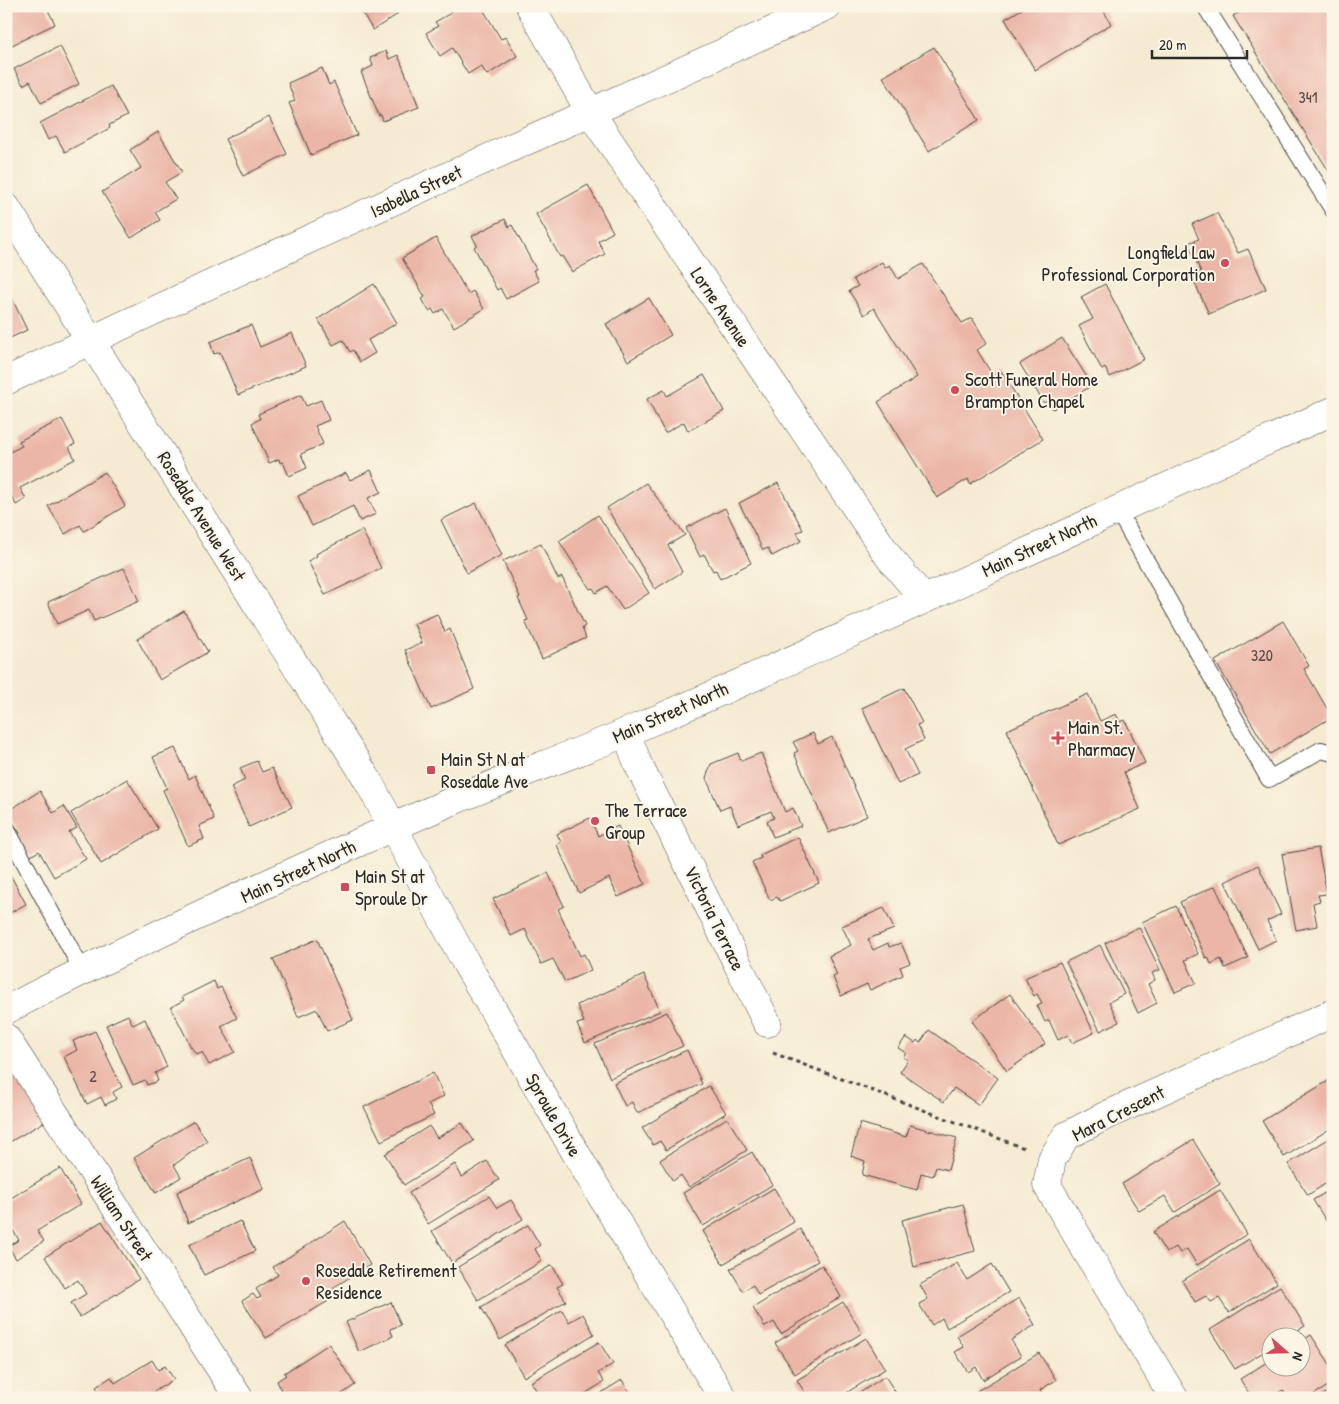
<svg xmlns="http://www.w3.org/2000/svg" width="1339" height="1404" viewBox="0 0 1339 1404" font-family="'Patrick Hand',sans-serif">
	<style>
		.building { fill: #ebb6a7 }
		.lines { fill: none; stroke-linecap: round; stroke-linejoin: round }
		.lane-casing { stroke: #494844; stroke-width: 18 }
		.street-casing { stroke: #494844; stroke-width: 29 }
		.primary-casing { stroke: #494844; stroke-width: 29 }
		.path { stroke: #494844; stroke-width: 3; stroke-dasharray: 4 4; stroke-linecap: butt }
		.lane { stroke: #fff; stroke-width: 16 }
		.street { stroke: #fff; stroke-width: 28 }
		.primary { stroke: #fff; stroke-width: 28 }
		.poi-dot { fill: #d1495b; stroke: #fcf5e5; stroke-width: 2 }
		.labels { text-anchor: middle; stroke-width: 4; stroke-linejoin: round; paint-order: stroke }
		.number-label { font-size: 16px; fill: #5b4e4a }
		.street-label { font-size: 19px; fill: #2b2b2b; stroke: #fcf5e5 }
		.poi-label { font-size: 19px; fill: #2b2b2b; stroke: #fcf5e5; text-anchor: start }
	</style>
	<rect width="100%" height="100%" fill="#fcf5e5"/>
	<filter id="ink" filterUnits="userSpaceOnUse"><feTurbulence type="fractalNoise" baseFrequency=".02" numOctaves="2"/><feDisplacementMap in="SourceGraphic" scale="10" xChannelSelector="R" yChannelSelector="G"/><feConvolveMatrix kernelMatrix="1 2 1 2 8 2 1 2 1" color-interpolation-filters="sRGB"/></filter>
	<filter id="wash" filterUnits="userSpaceOnUse"><feTurbulence type="fractalNoise" baseFrequency=".0096" numOctaves="4" result="noise"/><feDisplacementMap in="SourceGraphic" scale="20" xChannelSelector="R" yChannelSelector="G"/><feGaussianBlur stdDeviation="1.12" result="paint"/><feColorMatrix in="noise" values="0 0 0 0 0 0 0 0 0 0 0 0 0 0 0 0 0 1.4 0 .05"/><feComposite in="paint" operator="in"/></filter>
	<g filter="url(#wash)">
		<rect width="100%" height="100%" fill="#f5ebd2"/>
		<g id="blocks">
			<g class="building">
				<path d="M6,6h40l9,18 -49,24z"/>
				<path d="M358,6h35l5,8 -25,16z"/>
				<path d="M447,6h34l20,33 5,-2 11,19 -30,19 -6,-9 -13,8 -16,-26 -12,8 -14,-23 12,-7 -3,-4 16,-9z"/>
				<path d="M1027,6h74l10,18 -76,46 -30,-51z"/>
				<path d="M1249,6h81l3,4v168l-100,-162z"/>
				<path d="M60,46l19,38 -38,19 -11,-22 -7,4 -9,-16z"/>
				<path d="M934,47l45,73 -50,31 -46,-74z"/>
				<path d="M386,51l3,8 9,-4 21,52 -36,14 -2,-6 -2,1 -18,-44 12,-6 -3,-8z"/>
				<path d="M322,68l7,17 5,-3 23,53 -46,20 -22,-52 6,-2 -7,-18z"/>
				<path d="M111,86l16,30 -18,9 1,3 -45,24 -9,-16 -8,4 -8,-17z"/>
				<path d="M269,117l18,37 -44,22 -18,-37z"/>
				<path d="M158,132l24,40 -17,10 11,17 -21,13 5,8 -29,18 -29,-46 39,-24 -11,-18z"/>
				<path d="M588,185l25,47 -15,9 7,13 -33,18 -10,-16 -2,1 -24,-43z"/>
				<path d="M1217,213l21,40 10,-4 18,40 -57,25 -17,-37 9,-5 -13,-29 11,-4 -7,-15z"/>
				<path d="M505,219l4,8 3,-2 24,44 -3,1 6,11 -33,18 -6,-11 -3,2 -23,-43 3,-2 -5,-9z"/>
				<path d="M436,238l32,56 5,-3 11,18 -30,18 -11,-18 -8,5 -3,-5 -3,2 -7,-12 3,-2 -23,-39z"/>
				<path d="M882,262l3,6 5,-3 8,14 25,-15 39,59 10,-5 15,25 -10,7 16,26 8,-5 42,68 -73,45 -2,-5 -31,19 -59,-96 39,-25 -43,-69 -10,7 -15,-24 9,-5 -5,-7z"/>
				<path d="M374,284l23,39 -29,17 7,13 -15,9 -7,-12 -3,2 -7,-12 -10,5 -15,-26z"/>
				<path d="M1105,284l39,75 -34,18 -5,-9 -3,2 -23,-44 14,-7 -12,-22z"/>
				<path d="M6,286l21,44 -21,10z"/>
				<path d="M649,298l22,37 -43,26 -22,-37z"/>
				<path d="M251,325l9,22 32,-14 14,33 -68,29 -18,-43 -6,2 -4,-12z"/>
				<path d="M1062,338l25,39 -4,3 5,8 -35,21 -5,-8 -4,2 -24,-39z"/>
				<path d="M704,375l20,36 -36,20 -4,-9 -19,11 -18,-34 17,-9 3,6z"/>
				<path d="M301,395l5,11 15,-6 8,20 -14,6 8,18 -22,10 6,14 -18,8 -6,-14 -3,1 -1,-4 -10,4 -17,-40 8,-4 -2,-5z"/>
				<path d="M62,419l13,25 -6,3 6,12 -55,29 6,11 -10,6 -10,-19v-32l16,-8 -3,-5z"/>
				<path d="M371,470l10,22 -13,6 8,16 -16,7 -7,-15 -41,20 -14,-30 48,-23 4,7z"/>
				<path d="M105,472l20,34 -41,25 -4,-6 -15,9 -17,-28z"/>
				<path d="M646,483l39,52 -17,10 14,27 -27,17 -48,-81z"/>
				<path d="M778,483l25,47 -6,2 4,9 -29,15 -4,-8 -5,2 -24,-47z"/>
				<path d="M476,503l26,52 -35,18 -26,-53z"/>
				<path d="M725,508l26,55 -31,16 -4,-9 -3,1 -9,-17 -4,3 -14,-29z"/>
				<path d="M598,515l51,78 -26,17 -16,-24 -11,7 -3,-5 -3,1 -31,-48z"/>
				<path d="M362,530l19,38 -56,27 -17,-34 9,-5 -1,-2z"/>
				<path d="M541,544l17,35 4,-2 23,49 -3,2 4,10 -44,21 -17,-38 3,-1 -10,-22 2,-1 -17,-36z"/>
				<path d="M124,568l15,33 -45,20 -5,-11 -32,14 -9,-22z"/>
				<path d="M184,611l24,41 -48,28 -23,-41z"/>
				<path d="M437,614l8,18 5,-3 24,60 -43,20 -26,-59 17,-7 -8,-19z"/>
				<path d="M1283,621l26,45 -5,3 28,48 -62,37 -55,-93z"/>
				<path d="M904,688l18,35 -5,2 7,15 -19,9 13,26 -20,9 -36,-76z"/>
				<path d="M1088,694l12,27 16,-7 4,8 5,-2 20,43 -21,9 16,37 -82,36 -51,-115z"/>
				<path d="M813,733l5,11 14,-7 35,79 -38,17 -35,-80 4,-2 -5,-9z"/>
				<path d="M175,748l14,31 6,-4 19,44 -15,7 5,13 -16,7 -25,-56 4,-2 -14,-31z"/>
				<path d="M738,753l3,8 20,-8 24,59 8,-4 8,18 -28,11 -6,-16 7,-3 -3,-7 -33,14 -8,-19 -10,4 -14,-32 5,-14z"/>
				<path d="M257,761l5,11 10,-4 20,39 -43,20 -18,-40 14,-7 -5,-12z"/>
				<path d="M127,779l31,50 -57,35 -30,-51z"/>
				<path d="M40,791l13,22 11,-7 13,22 -8,4 17,27 -32,18 -15,-26 -10,6 -13,-22 4,-2 -14,-21z"/>
				<path d="M590,818l8,18 20,-10 27,58 -27,13 -9,-19 -30,15 -22,-48 4,-3 -4,-8z"/>
				<path d="M798,837l21,46 -39,18 -3,-4 -7,3 -18,-38 9,-4 -1,-3z"/>
				<path d="M1318,848l9,46 -9,1 2,6 -7,2 4,23 -21,4 -14,-76z"/>
				<path d="M1258,865l23,49 -14,7 9,19 -18,9 -33,-67z"/>
				<path d="M6,867l20,37 -20,11z"/>
				<path d="M548,873l16,33 -6,3 22,47 4,-2 7,16 -26,12 -12,-23 -12,5 -16,-35 -14,7 -18,-37z"/>
				<path d="M1215,886l33,72 -23,10 -4,-9 -10,5 -3,-7 -2,1 -26,-56z"/>
				<path d="M1176,906l22,48 -13,6 11,23 -21,9 -33,-70z"/>
				<path d="M884,908l10,21 -26,10 5,11 15,-7 1,4 12,-4 9,20 -10,4 3,8 -33,15 -3,-6 -26,12 -8,-19 4,-2 -8,-19 22,-11 -9,-19z"/>
				<path d="M1139,927l21,43 -8,3 3,7 -7,4 9,19 -19,10 -33,-70z"/>
				<path d="M317,939l36,81 -26,11 -10,-22 -19,8 -25,-58z"/>
				<path d="M1100,945l24,49 -15,8 10,20 -19,9 -34,-69z"/>
				<path d="M1060,962l34,71 -22,10 -4,-8 -10,5 -9,-20 -4,2 -8,-17 5,-2 -5,-9 -3,2 -9,-18z"/>
				<path d="M644,975l16,36 -75,32 -8,-19 7,-2 -7,-17z"/>
				<path d="M214,981l3,8 4,-2 16,31 -16,8 14,26 -26,13 -7,-13 -6,2 -5,-7 -20,-40 13,-7 -2,-3z"/>
				<path d="M1010,994l35,50 -38,27 -35,-50z"/>
				<path d="M667,1012l16,34 -73,32 -15,-34z"/>
				<path d="M128,1015l5,10 12,-6 22,48 -12,6 3,8 -11,4 -2,-5 -12,5 -27,-60z"/>
				<path d="M929,1030l69,48 -19,27 -25,-17 -10,14 -44,-30 8,-12 -5,-3 3,-4 -8,-5 8,-11 9,6 2,-3 3,3z"/>
				<path d="M95,1031l27,56 -9,5 3,7 -11,6 -4,-8 -14,7 -23,-47 13,-7 -4,-9z"/>
				<path d="M687,1050l15,34 -65,29 -5,-11 -7,4 -11,-23z"/>
				<path d="M12,1069l32,53 -36,21 -2,-3v-67z"/>
				<path d="M433,1073l11,23 -16,8 6,11 -53,26 -17,-34z"/>
				<path d="M1333,1078v49l-49,30 -22,-36z"/>
				<path d="M709,1086l17,27 -60,37 -6,-9 -7,4 -11,-17z"/>
				<path d="M727,1118l20,32 -58,37 -8,-12 -8,6 -13,-21z"/>
				<path d="M194,1121l13,20 -33,24 7,12 -25,16 -22,-35z"/>
				<path d="M462,1123l12,18 -70,44 -19,-31 44,-28 8,12z"/>
				<path d="M860,1123l46,14 4,-12 47,13 -9,32 -12,-3 -3,9 -12,-3 -4,17 -55,-15 3,-14 -14,-5z"/>
				<path d="M1333,1136v43l-25,16 -20,-31z"/>
				<path d="M1193,1140l27,44 -45,28 -10,-16 -26,15 -17,-27z"/>
				<path d="M752,1152l20,33 -69,41 -20,-33z"/>
				<path d="M250,1158l14,31 -76,34 -11,-31z"/>
				<path d="M487,1161l12,19 -71,44 -19,-31 46,-29 7,13z"/>
				<path d="M60,1168l21,36 -44,27 7,10 -28,18 -8,-13 11,-6 -13,-21v-18z"/>
				<path d="M774,1188l20,34 -71,42 -20,-33z"/>
				<path d="M1333,1188v44l-20,-32z"/>
				<path d="M1220,1190l27,44 -50,31 -10,-16 -7,4 -4,-6 -10,6 -13,-21z"/>
				<path d="M489,1196l8,12 14,-8 12,19 -71,44 -20,-32z"/>
				<path d="M963,1204l12,47 -61,16 -12,-47z"/>
				<path d="M102,1221l37,58 -59,38 -9,-14 15,-9 -8,-14 -13,8 -20,-31z"/>
				<path d="M240,1221l15,30 -51,24 -15,-30z"/>
				<path d="M345,1221l25,44 -36,22 1,2 -8,6 3,5 -64,38 -24,-37 11,-7 4,5 4,-2 -5,-8 22,-14 -5,-8z"/>
				<path d="M528,1225l12,20 -5,4 7,12 -64,39 -20,-33z"/>
				<path d="M800,1229l18,32 -60,34 -5,-10 -10,6 -13,-22z"/>
				<path d="M1249,1239l28,44 -48,30 -10,-15 -8,4 -5,-6 -11,6 -13,-21z"/>
				<path d="M957,1263l10,17 25,-16 17,28 -62,36 -5,-10 -10,7 -13,-21 9,-5 -8,-14z"/>
				<path d="M552,1265l11,19 -6,3 9,14 -66,39 -19,-33z"/>
				<path d="M822,1265l19,32 -60,37 -7,-12 -9,5 -12,-19z"/>
				<path d="M1280,1286l25,40 -17,10h-16v11l-37,22 -25,-39z"/>
				<path d="M1019,1298l16,27 -24,15 10,16 -38,24 -7,-13 -8,5 -13,-20 9,-5 -7,-11z"/>
				<path d="M391,1302l10,23 -11,4 3,7 -34,16 -13,-30z"/>
				<path d="M843,1302l19,31 -67,41 -20,-31z"/>
				<path d="M562,1310l7,12 14,-8 11,20 -70,43 -19,-32z"/>
				<path d="M1311,1335l22,34v14l-25,15h-21l-4,-8 -13,8h-18l-12,-19 32,-20v7h30v-25z"/>
				<path d="M866,1338l19,31 -47,29h-30l-11,-18z"/>
				<path d="M599,1342l14,22 -15,9 6,9 -26,16h-37l-10,-16z"/>
				<path d="M329,1344l26,41 -19,13h-51l-8,-17 9,-6 -2,-2z"/>
				<path d="M1039,1353l17,27 -16,10 4,8h-62l-5,-7z"/>
				<path d="M152,1360l6,10 7,-4 9,13 -30,19h-41l-7,-11 15,-10 4,6z"/>
				<path d="M885,1376l14,22h-47z"/>
				<path d="M622,1380l11,18h-40z"/>
				<path d="M1333,1389v9h-15z"/>
			</g>
		</g>
	</g>
	<g filter="url(#ink)">
		<use href="#blocks" fill-opacity="0" stroke="#494844" stroke-width="1"/>
		<g class="lines">
			<defs>
				<g id="lane">
					<path d="M1205,6l128,204"/>
					<path d="M1117,509l152,270 52,-29 12,3"/>
					<path d="M6,828l76,142"/>
				</g>
				<g id="street">
					<path d="M530,6l60,106 299,445 35,42"/>
					<path d="M6,207l360,570 100,186 122,211 135,224"/>
					<path d="M6,381c271,-131 547,-251 821,-375"/>
					<path d="M626,732l12,32 129,259"/>
					<path d="M6,1038l233,360"/>
					<path d="M1174,1398l-127,-213 5,-26 14,-23 39,-20 228,-103"/>
				</g>
				<path id="primary" d="M6,1010c142,-74 290,-140 437,-205 60,-26 123,-47 184,-73 238,-101 470,-215 706,-321"/>
			</defs>
			<use href="#lane" class="lane-casing"/>
			<use href="#street" class="street-casing"/>
			<use href="#primary" class="primary-casing"/>
			<path class="path" d="M773,1053l251,95"/>
			<use href="#lane" class="lane"/>
			<use href="#street" class="street"/>
			<use href="#primary" class="primary"/>
		</g>
	</g>
	<g class="poi-dot">
		<circle cx="1225" cy="263" r="5"/>
		<circle cx="955" cy="390" r="5"/>
		<path d="M1055.5 730.5h5v5h5v5h-5v5h-5v-5h-5v-5h5z"/>
		<rect x="426" y="765" width="10" height="10" rx="2.5"/>
		<circle cx="595" cy="821" r="5"/>
		<rect x="340" y="882" width="10" height="10" rx="2.5"/>
		<circle cx="306" cy="1281" r="5"/>
	</g>
	<g class="labels">
		<g class="number-label">
			<text x="1308" y="103">341</text>
			<text x="1262" y="661">320</text>
			<text x="93" y="1082">2</text>
		</g>
		<g class="street-label">
			<text transform="translate(416 191) rotate(-25)" y="7">Isabella Street</text>
			<text transform="translate(721 307) rotate(56)" y="7">Lorne Avenue</text>
			<text transform="translate(202 516) rotate(58)" y="7">Rosedale Avenue West</text>
			<text transform="translate(1039 545) rotate(-25)" y="7">Main Street North</text>
			<text transform="translate(670 712) rotate(-24)" y="7">Main Street North</text>
			<text transform="translate(298 871) rotate(-25)" y="7">Main Street North</text>
			<text transform="translate(715 918) rotate(64)" y="7">Victoria Terrace</text>
			<text transform="translate(1118 1113) rotate(-27)" y="7">Mara Crescent</text>
			<text transform="translate(554 1115) rotate(60)" y="7">Sproule Drive</text>
			<text transform="translate(122 1218) rotate(57)" y="7">William Street</text>
		</g>
		<g class="poi-label">
			<text x="1215" y="259" text-anchor="end">Longfield Law<tspan x="1215" dy="22">Professional Corporation</tspan></text>
			<text x="965" y="386">Scott Funeral Home<tspan x="965" dy="22">Brampton Chapel</tspan></text>
			<text x="1068" y="734">Main St.<tspan x="1068" dy="22">Pharmacy</tspan></text>
			<text x="441" y="766">Main St N at<tspan x="441" dy="22">Rosedale Ave</tspan></text>
			<text x="605" y="817">The Terrace<tspan x="605" dy="22">Group</tspan></text>
			<text x="355" y="883">Main St at<tspan x="355" dy="22">Sproule Dr</tspan></text>
			<text x="316" y="1277">Rosedale Retirement<tspan x="316" dy="22">Residence</tspan></text>
		</g>
	</g>
	<rect width="1339" height="1404" fill="none" stroke="#fcf5e5" stroke-width="25"/>
	<g transform="translate(1286 1352) rotate(110)"><circle r="24" fill="#fcf5e5" stroke="#a8a49b"/>
	<path d="M0-4L9 19L0 12L-9 19Z" fill="#d1495b"/>
	<text y="-8" font-size="14" font-weight="bold" text-anchor="middle" fill="#2b2b2b">N</text>
	</g>
	<path d="M1152 50v8h95v-8" fill="none" stroke="#2b2b2b" stroke-width="2.5"/>
	<text x="1159" y="50" font-size="15" fill="#2b2b2b" stroke="#fcf5e5" stroke-width="4" paint-order="stroke">20 m</text>
</svg>
